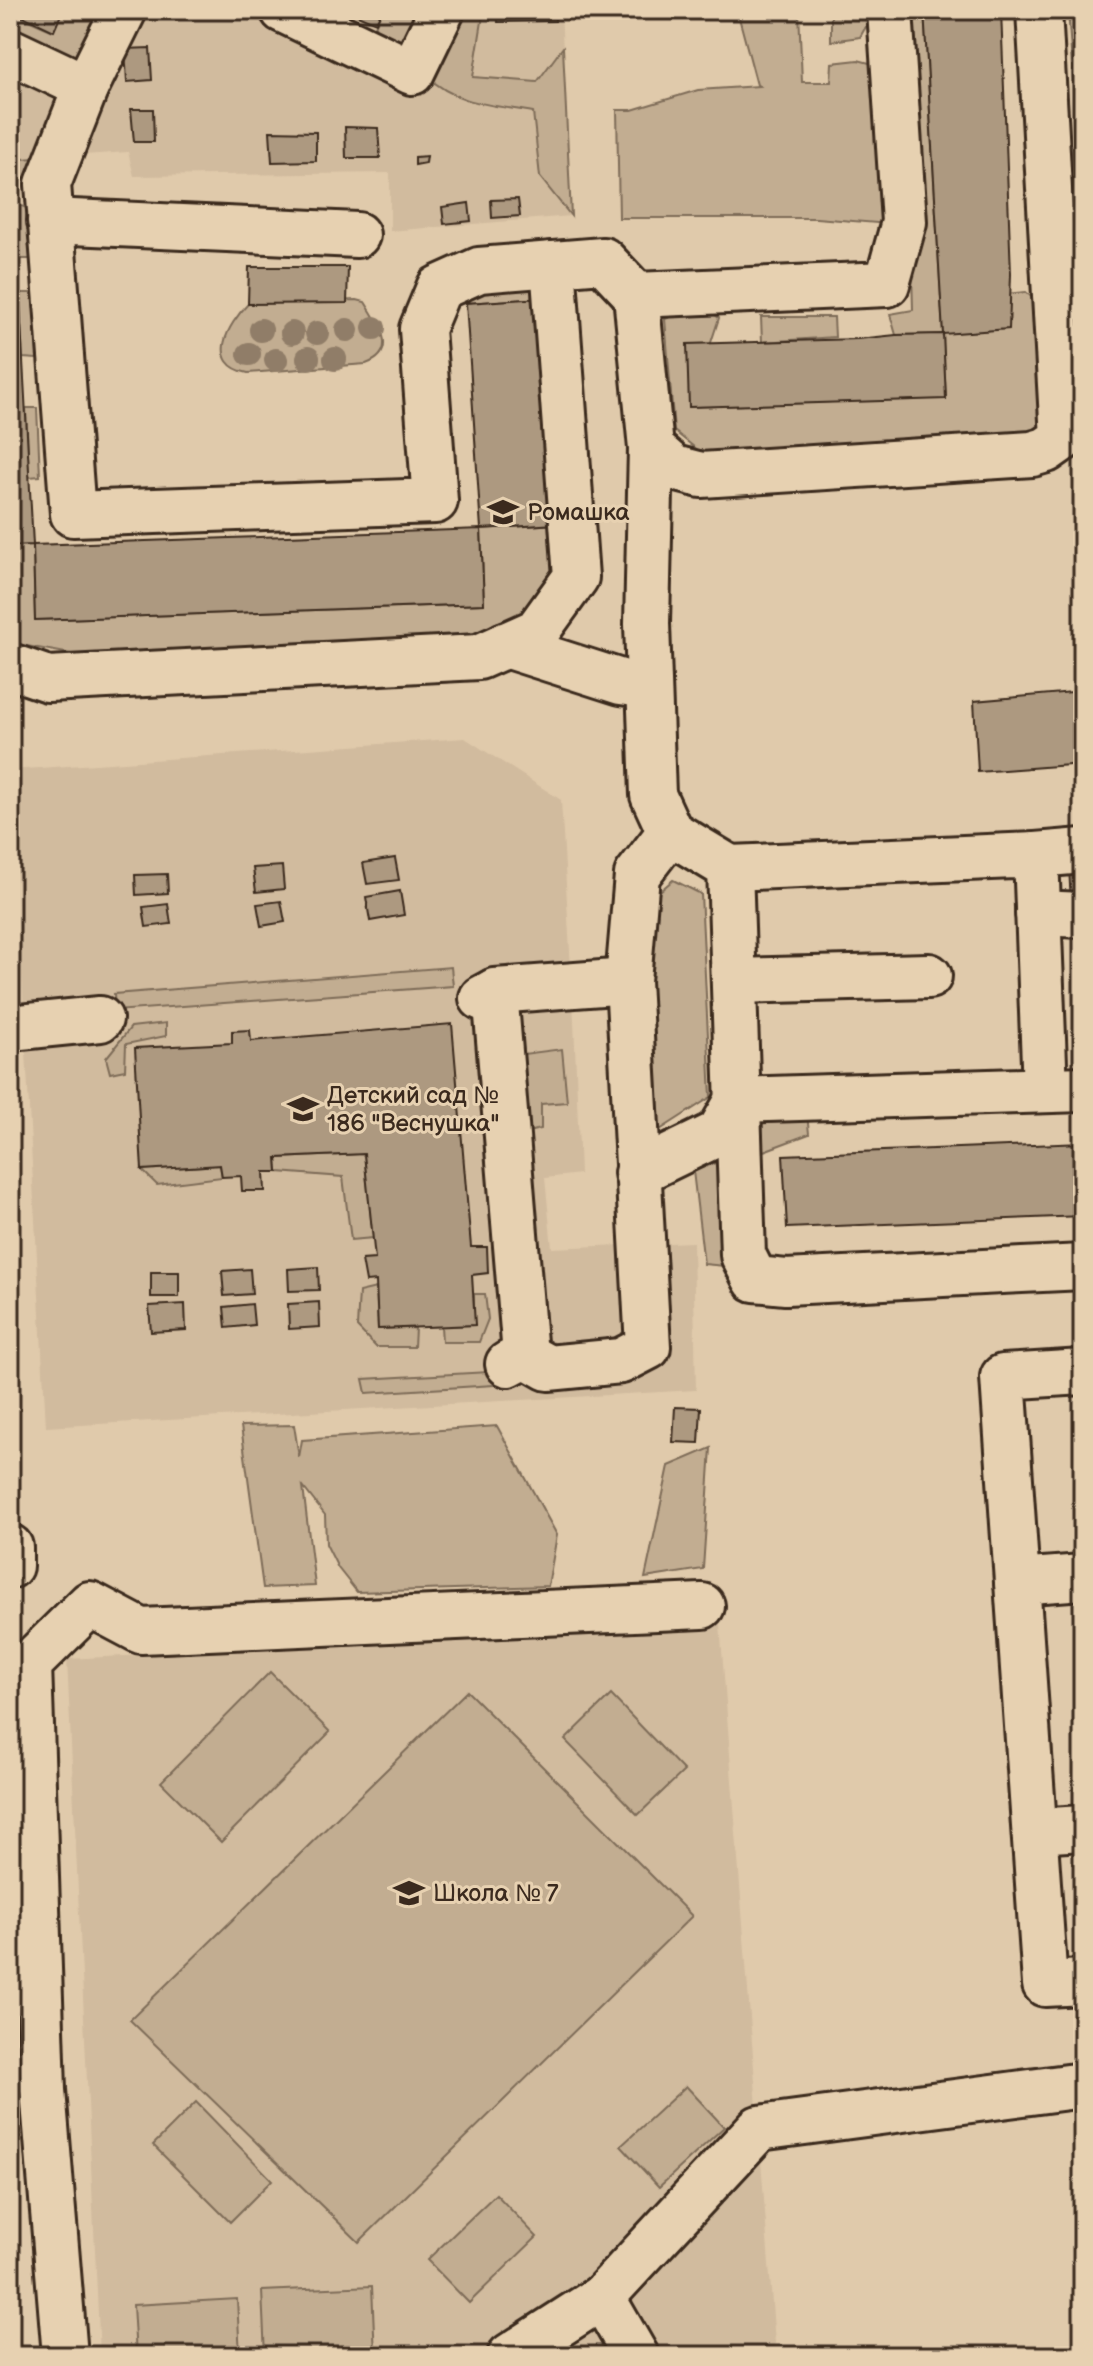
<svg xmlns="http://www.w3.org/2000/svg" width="1093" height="2366" viewBox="0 0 1093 2366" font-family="'Balsamiq Sans',sans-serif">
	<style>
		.built { fill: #d1bb9e }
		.green { fill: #c2ad91; stroke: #7e6c58; stroke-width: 2 }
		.building { fill: #ad9980; stroke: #3b2a1e; stroke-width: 2 }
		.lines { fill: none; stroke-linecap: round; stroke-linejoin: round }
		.minor-casing { stroke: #3b2a1e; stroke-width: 50 }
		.minor { stroke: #e7d1b1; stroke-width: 44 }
		.tree { fill: #907d67 }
		.labels { text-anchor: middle; stroke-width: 6; stroke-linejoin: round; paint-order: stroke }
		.poi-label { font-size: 24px; fill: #3b2a1e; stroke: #e7d1b1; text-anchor: start }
	</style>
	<rect width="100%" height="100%" fill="#e0caab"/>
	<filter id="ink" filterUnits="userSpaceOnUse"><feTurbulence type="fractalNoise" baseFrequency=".0125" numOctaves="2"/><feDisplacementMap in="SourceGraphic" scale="16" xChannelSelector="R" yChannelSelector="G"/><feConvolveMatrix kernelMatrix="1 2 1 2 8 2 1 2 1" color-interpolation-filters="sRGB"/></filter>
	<g filter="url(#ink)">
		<g class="built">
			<path d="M10,10h551l10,206 -181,15v-58l-256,3 -6,-24 -118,8z"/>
			<path d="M465,738l96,62 13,220 6,154 -35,4 7,70 141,-6 3,148 -650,37 -35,-657z"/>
			<path d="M720,1624l56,732h-676l-33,-697z"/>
		</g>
		<g class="green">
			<path d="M63,10h46l-19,40 -27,13 -53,-26v-25l43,19z"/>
			<path d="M382,10h44l-13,27 -17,8 -24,-11z"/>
			<path d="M458,10l25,5 -10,62 64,5 26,-35 8,169 -31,-39 -7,-65c-38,-7 -77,-7 -106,-36z"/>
			<path d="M737,10h62l3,72h29l1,-19 26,-3 23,6 8,158 -73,-6h-197l-2,-108h15l66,-20 61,-4 -2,-1z"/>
			<path d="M831,10h35l6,6 -12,21 -29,4z"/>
			<path d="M905,10h19l19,323 62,-39 21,-2 11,10 8,119 -13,15 -328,19 -30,-24 -9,-112 17,-6 26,-3 11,8 -29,89 256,-9 -3,-64 -47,1 -6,-21 23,-4z"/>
			<path d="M1068,10h15v181h-2z"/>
			<path d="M34,158l2,19 -26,2v-19z"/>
			<path d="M10,201l19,8 4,50h-15l-3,-45 -5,-1z"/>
			<path d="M491,273l55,3 -4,22 -89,6z"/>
			<path d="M19,293h15l3,66 -14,-1z"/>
			<path d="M357,300l8,2c13,21 35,50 1,62l-118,9c-43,-9 -20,-49 0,-69z"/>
			<path d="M761,317h73l1,20 -73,5z"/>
			<path d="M26,408h11l3,68 -11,1z"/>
			<path d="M556,524l11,41 -23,37 -60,38 -385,19 -89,-16v-97l23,-1 2,75 449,-16 -3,-75z"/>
			<path d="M673,880l28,14 10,203 -59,38 -11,-228z"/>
			<path d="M451,967l2,19 -338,25 -1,-17z"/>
			<path d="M166,1023v13l-40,8 -1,26 -15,3 -4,-15 25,-31z"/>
			<path d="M562,1049l5,53 -26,2v25l-18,4 -8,-78z"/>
			<path d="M807,1113l2,21 -48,18 -3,-35z"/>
			<path d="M364,1154l9,84 -22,2 -8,-63 -65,-5 -1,-14z"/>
			<path d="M721,1161l3,105 -20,-2 -11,-93z"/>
			<path d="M220,1165l2,12 -65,8 -15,-15z"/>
			<path d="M376,1288l2,41 37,-1 -1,19h-38l-19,-20 2,-35z"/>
			<path d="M474,1294h11l3,25 -9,23h-37l-1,-16 33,-1z"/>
			<path d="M507,1371l3,13 -144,9 -3,-14z"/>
			<path d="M294,1425l5,32 3,-17 195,-14 60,109 -9,51 -191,6 -19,-24 -12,-24 -1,-29 -22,-28 12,99 -52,2 -22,-162z"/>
			<path d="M711,1448l-8,121 -58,9 24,-112z"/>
			<path d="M270,1672l60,60 -109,110 -60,-60z"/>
			<path d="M467,1691l225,225 -333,326 -229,-222z"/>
			<path d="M611,1695l73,76 -46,44 -73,-75z"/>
			<path d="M686,2086l38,41 -65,60 -38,-41z"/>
			<path d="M196,2102l76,78 -42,42 -77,-77z"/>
			<path d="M496,2194l41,43 -68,66 -42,-43z"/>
			<path d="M372,2286l3,70h-110l-3,-65z"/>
			<path d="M237,2299l3,57h-104l-3,-51z"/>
		</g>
		<g class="building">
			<path d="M10,10h53l-9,21z"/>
			<path d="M346,10h36l-6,13z"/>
			<path d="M497,10h58v11l-57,1z"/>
			<path d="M924,10h77l10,264 -2,55 -66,5z"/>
			<path d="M150,48l2,32 -25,2 -2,-33z"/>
			<path d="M131,109h22l1,33h-20z"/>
			<path d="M345,127l33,1 2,30h-34z"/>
			<path d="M270,131l46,1v29l-44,1z"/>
			<path d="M427,156l-1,7 -11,2v-8z"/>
			<path d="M518,199l2,17 -28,2 -1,-18z"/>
			<path d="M469,203l2,18 -27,3 -2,-17z"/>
			<path d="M10,213h5l18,332 -23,1z"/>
			<path d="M249,267h99l-1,36 -99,1z"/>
			<path d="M542,298l14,226 -75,5 -15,-226z"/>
			<path d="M943,334l3,65 -257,8 -2,-63 171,-5 38,-4z"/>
			<path d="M481,529l3,75 -449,16 -2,-75z"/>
			<path d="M1083,691v73l-105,8 -4,-71z"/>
			<path d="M395,858l4,22 -32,4 -4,-21z"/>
			<path d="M282,866l2,23 -28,3 -3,-24z"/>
			<path d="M1083,866v37h-12l-2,-36z"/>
			<path d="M167,874l1,19 -32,2 -1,-20z"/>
			<path d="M400,891l4,24 -34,6 -4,-24z"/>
			<path d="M281,901l4,21 -24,4 -4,-22z"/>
			<path d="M168,904l3,20 -25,3 -3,-20z"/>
			<path d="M452,1024l19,223h16l1,26 -16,2 3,50 -97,4 -2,-48 -10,1 -4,-22 13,-1 -11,-105 -87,4 1,14h-14l1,19h-23l-1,-15 -19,1 -2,-12 -78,5 -7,-122 97,-5v-12l18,-1 1,11z"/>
			<path d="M1083,1143v73l-296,12 -4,-73z"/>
			<path d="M318,1267l1,23 -30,1 -1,-22z"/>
			<path d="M250,1269l2,25 -28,2 -2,-25z"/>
			<rect x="151" y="1272" width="28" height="25"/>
			<path d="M319,1302l1,25 -31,2 -1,-25z"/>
			<path d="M185,1304l1,26 -35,2 -2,-26z"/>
			<path d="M252,1304l2,21 -28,3 -2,-21z"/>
			<path d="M675,1407l26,1 -2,35 -26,-1z"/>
		</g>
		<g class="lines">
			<defs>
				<g id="minor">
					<path d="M124,10l-38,77 -38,97 25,330 362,-13 -13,-172 17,-41 40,-18 124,-10 33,35 15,153 23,20 27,7 331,-21 14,-4 17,-12 -24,-428"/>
					<path d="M283,10l129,62 30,-62"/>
					<path d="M10,51l76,36"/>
					<path d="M50,221l307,14"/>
					<path d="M636,295l251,-11 17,-62 -14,-212"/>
					<path d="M651,448l-4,176 6,171 17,37 60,36 13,387 12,24 31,3 297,-15"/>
					<path d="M505,645l116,37 28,4"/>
					<path d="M10,666l38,13 431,-22 58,-26 39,-54 -23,-313"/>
					<path d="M1036,855l47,-4"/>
					<path d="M730,868l306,-13 9,235"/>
					<path d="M1038,913l45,2"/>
					<path d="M628,981l9,-106 33,-43"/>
					<path d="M734,981l195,-5"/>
					<path d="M495,991l30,364"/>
					<path d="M482,998l13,-7 133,-10 20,366 -27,14 -73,7 -23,-13 -17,9"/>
					<path d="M10,1028l90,-9"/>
					<path d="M738,1100l345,-11"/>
					<path d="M637,1173l82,-40 19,-33"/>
					<path d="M1083,1372l-80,5 14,205 66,-5"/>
					<path d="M10,1547v19"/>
					<path d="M1017,1582l28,402 38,-2"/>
					<path d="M1035,1831l48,-3"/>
					<path d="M65,2356l-22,-266 -14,-426 61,-60 51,27 561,-25"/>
					<path d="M510,2356l92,-59"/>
					<path d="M636,2356l-34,-59 157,-169 324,-43"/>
				</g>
			</defs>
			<use href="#minor" class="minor-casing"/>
			<use href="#minor" class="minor"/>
		</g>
		<g class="tree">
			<circle cx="374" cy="328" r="12"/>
			<circle cx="261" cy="330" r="12"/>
			<circle cx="347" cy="330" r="12"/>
			<circle cx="292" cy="333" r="12"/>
			<circle cx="317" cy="333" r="12"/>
			<circle cx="249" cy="354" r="12"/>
			<circle cx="308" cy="358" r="12"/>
			<circle cx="335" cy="359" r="12"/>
			<circle cx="276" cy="360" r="12"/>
		</g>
	</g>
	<defs>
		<symbol id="school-bare" viewBox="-9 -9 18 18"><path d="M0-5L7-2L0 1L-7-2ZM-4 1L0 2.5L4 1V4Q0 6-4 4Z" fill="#3b2a1e" stroke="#e7d1b1" stroke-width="2.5" paint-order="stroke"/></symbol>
	</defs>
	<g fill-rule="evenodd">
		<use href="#school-bare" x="481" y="490" width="44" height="44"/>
		<use href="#school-bare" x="281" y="1087" width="44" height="44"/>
		<use href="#school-bare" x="387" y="1871" width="44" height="44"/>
	</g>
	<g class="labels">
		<g class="poi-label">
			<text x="527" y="520">Ромашка</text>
			<text x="327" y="1103">Детский сад №<tspan x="327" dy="28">186 "Веснушка"</tspan></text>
			<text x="433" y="1901">Школа № 7</text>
		</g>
	</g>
	<rect width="1093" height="2366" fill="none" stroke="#e7d1b1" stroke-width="40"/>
	<rect x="20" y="20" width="1053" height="2326" fill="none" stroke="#3b2a1e" stroke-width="3" filter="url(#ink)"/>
</svg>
